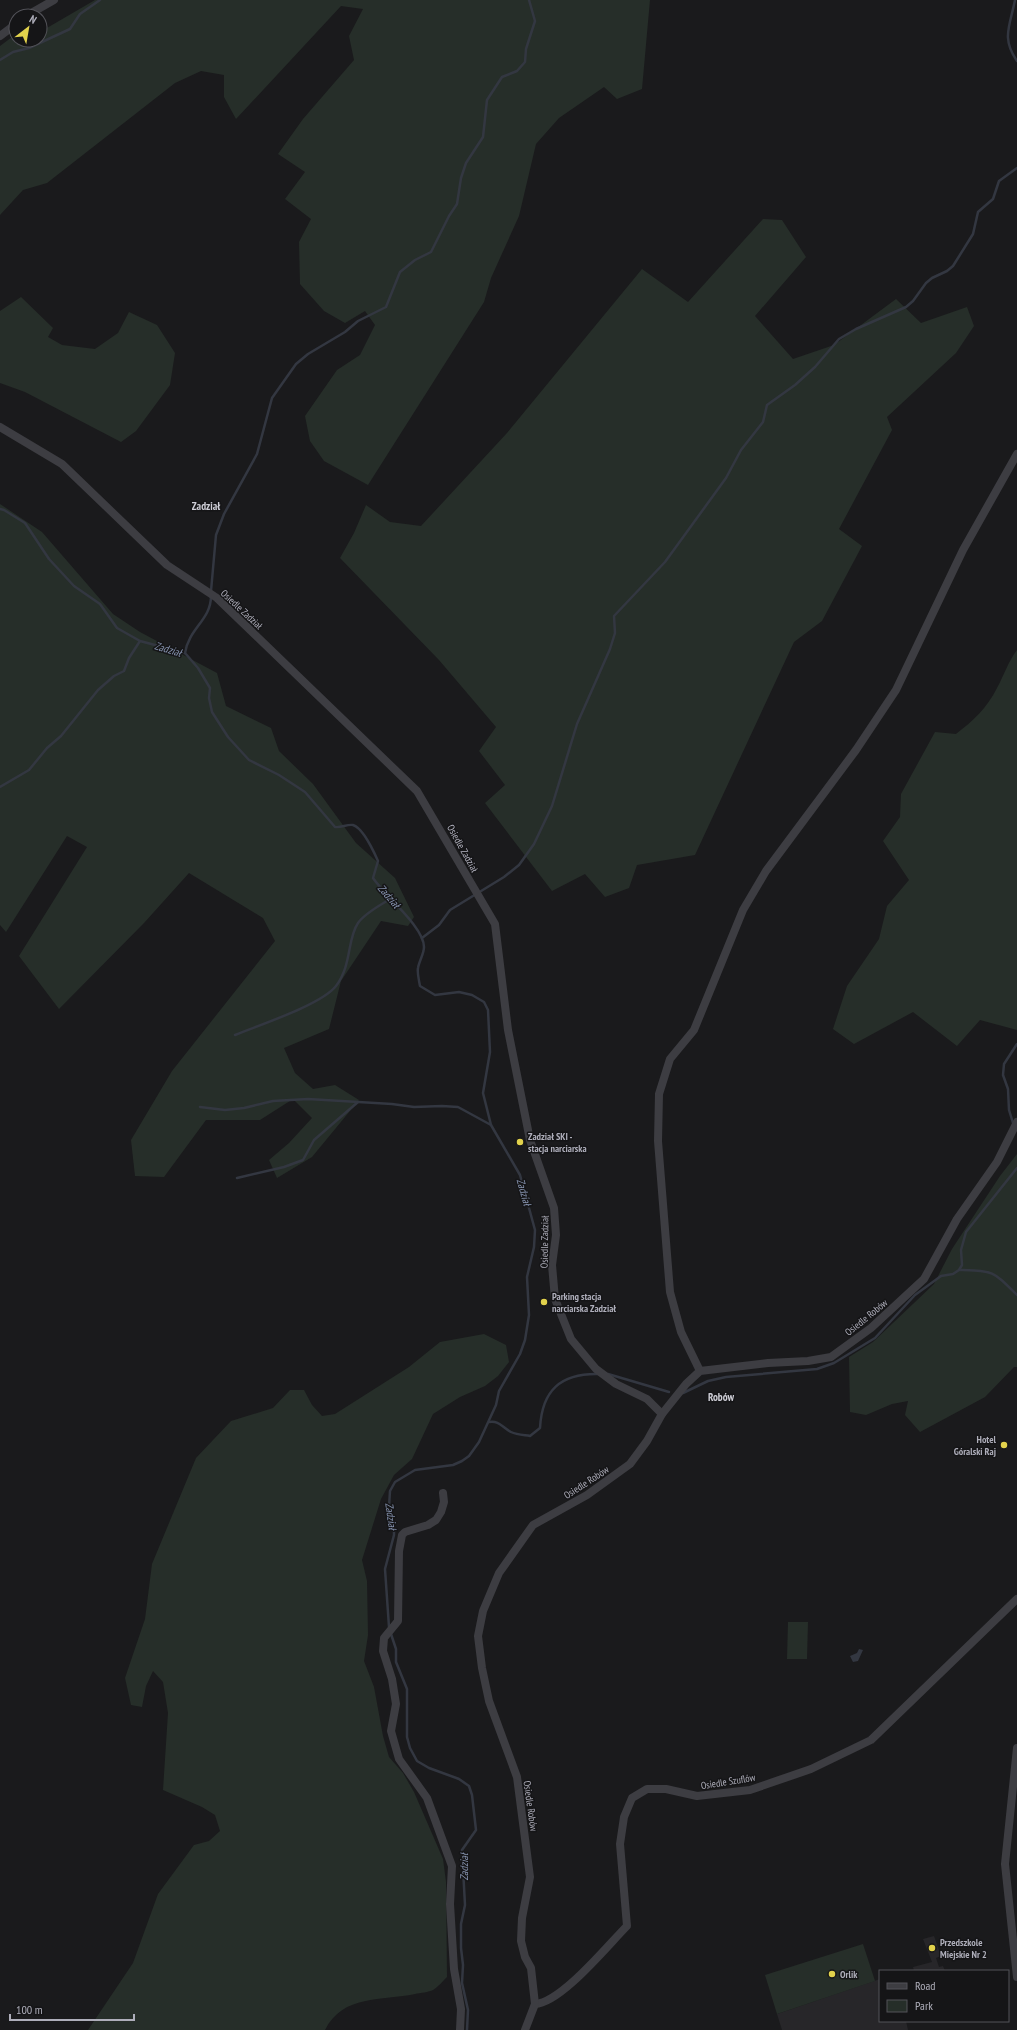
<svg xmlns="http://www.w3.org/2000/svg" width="1017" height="2030" viewBox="0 0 1017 2030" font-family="'PT Sans Narrow',sans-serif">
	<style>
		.built { fill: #272629 }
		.green { fill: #262e29 }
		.water { fill: #333741 }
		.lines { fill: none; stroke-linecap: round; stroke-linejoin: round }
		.stream { stroke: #333741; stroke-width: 2.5 }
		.minor { stroke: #3d3d42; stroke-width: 8 }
		.poi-dot { fill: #e2d24c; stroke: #151517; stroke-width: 1.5 }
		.labels { text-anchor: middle; stroke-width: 3; stroke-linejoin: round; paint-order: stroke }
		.street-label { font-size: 10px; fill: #aeaeba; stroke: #151517 }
		.poi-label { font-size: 10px; font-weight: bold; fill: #aeaeba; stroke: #151517; text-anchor: start }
		.neighbourhood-label { font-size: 11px; font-weight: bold; fill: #ceced6; stroke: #151517 }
		.water-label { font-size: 11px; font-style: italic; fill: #8895b1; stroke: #151517 }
	</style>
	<rect width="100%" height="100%" fill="#1a1a1c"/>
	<g class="built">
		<path d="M934,1936l7,20 -5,2 3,9 4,-1 2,5h-31l-1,-4 19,-5 -9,-23z"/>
		<path d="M880,1979v42h26l2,9h-126l-5,-16z"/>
	</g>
	<g class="green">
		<path d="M95,0h555l-8,89 -25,10 -13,-12 -45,31 -23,26 -17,72 -28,62 -7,24 -116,183 -44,-24 -14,-20 -5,-25 32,-46 23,-15 15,-30 -10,-14 -20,12 -21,-12 -24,-27 -1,-42 12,-23 -26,-20 20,-27 -27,-18 25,-35 51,-59 -5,-24 14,-27 -22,-3 -105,113 -12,-22v-22l-23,-4 -26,12 -128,100 -24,7 -23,25v-169l16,-12v6h24v-8z"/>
		<path d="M763,219l19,1 24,37 -51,59 38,43 41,-14 62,-46 25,24 46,-16 7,19 -18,27 -69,64 5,13 -53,99 23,17 -40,75 -28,21 -99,213 -58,10 -8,23 -24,9 -20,-23 -33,17 -67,-88 20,-18 -26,-34 17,-24 -57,-67 -99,-102 14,-25 12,-28 24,17 31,4 86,-93 135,-164 46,33z"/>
		<path d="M21,297l32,31 -5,9 14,8 33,4 23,-16 11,-21 28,13 18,28 -5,32 -34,46 -15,11 -96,-50 -25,-9v-72z"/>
		<path d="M0,504l42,28 71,82 27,18 77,41 9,33 45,22 8,23 34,33 43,59 39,35 19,39 -6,9 -27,-5 -40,60 -12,48 -45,19 11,25 18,16 22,-4 24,15 -47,57 -35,21 -8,-18 20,-17 23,-25 -19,-19 -33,21h-54l-42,57 -29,-1 -4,-36 41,-69 103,-130 -12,-23 -74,-45 -45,50 -85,86 -40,-53 68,-109 -20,-11 -61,96 -6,-7z"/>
		<path d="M1017,650v380l-37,-10 -23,26 -44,-34 -59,32 -21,-15 14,-43 32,-47 8,-33 22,-26 -26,-39 17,-24 1,-23 34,-62 21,2c17,-13 31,-26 41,-46 7,-13 11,-26 20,-38z"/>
		<path d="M1017,1154v213h-3l-29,30 -65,35 -15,-17 3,-14 -16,3 -26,11 -16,-3 -1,-55 24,-15 61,-58 18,-35 48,-73z"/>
		<path d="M484,1334l22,11 3,17 -11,14 -13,10 -25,11 -27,17 -21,45 -18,16 -13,24 -19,61 5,21 1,54 -4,26 10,26 9,49 6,21 14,16 11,19 29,67 3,23 1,95c-4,4 -9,10 -14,13 -4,2 -13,3 -18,4 -33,7 -72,0 -90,36h-237l45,-67 25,-69 36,-49 15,-4 11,-10 -5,-16 -13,-8 -39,-17 5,-77 -5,-31 -10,-11 -7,15 -4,21 -11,-2 -6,-27 20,-59 7,-55 44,-106 35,-37 42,-13 17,-18h14l8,15 10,11 13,-2 74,-47 31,-25z"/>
		<path d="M788,1622h20l-1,37h-20z"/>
		<path d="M863,1944l12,37 -98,33 -12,-39z"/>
	</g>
	<path class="water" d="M859,1649l4,1 -5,11 -5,1 -3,-6 7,-3z"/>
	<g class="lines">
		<g class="stream">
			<path d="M1015,0c-5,26 -14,38 2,61"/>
			<path d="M0,60l13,-8 16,-4 41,-19 10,-15 20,-14"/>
			<path d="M0,509l4,1 21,13 24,36 25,27 26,18 17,24 23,13 45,12 13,15 12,20 -1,10 3,14 16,25 21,23 30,15 26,17 30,35c6,1 12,-3 18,-2 10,3 21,27 25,36l-5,17c12,18 51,49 51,69 0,7 -5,14 -6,21 -1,5 1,12 2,18l15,9 24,-3 13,3 12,7 4,8 2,42 -7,41 8,32 29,50 15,55 -1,17 -7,30 2,38 -4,25 -5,14 -21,37 -3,14 -17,37 -10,14 -7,5 -9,4 -38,5 -20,12 -5,9 -1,16 2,13 3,7v8l-9,34 4,58"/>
			<path d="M211,591l5,-56 8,-21 33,-60 15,-56 24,-34 12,-10 37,-22 13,-11 28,-14 14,-35 15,-12 16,-8 18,-36 8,-12 4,-26 5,-15 17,-26 4,-37 15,-23 15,-6 8,-9 1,-13 9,-28 -6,-21"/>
			<path d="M185,653c4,-25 26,-33 26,-57"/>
			<path d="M0,787l29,-17 18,-22 14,-12 37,-46 16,-14 10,-5 5,-13 11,-17"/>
			<path d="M422,938l17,-13 11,-15 54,-33 15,-12 15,-21 18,-38 25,-82 33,-75 5,-16 -1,-17 51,-54 24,-33 37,-51 15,-28 22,-28 4,-17 28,-20 20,-18 24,-28 17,-10 50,-22 7,-6 13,-18 6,-5 15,-7 6,-5 20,-32 5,-22 15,-13 6,-18 18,-13"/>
			<path d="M235,1035c24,-10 86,-30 101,-49 16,-21 11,-47 22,-63 7,-10 21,-17 32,-24"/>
			<path d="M200,1107l25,3 19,-2 29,-7 35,-2 84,5 22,3 28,-1 16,1 33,18"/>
			<path d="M1013,1123l-4,-13 -1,-21 -5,-14 1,-11 13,-20"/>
			<path d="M237,1178l47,-11 19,-7 11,-20 44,-38"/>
			<path d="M959,1270c35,1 33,0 58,25"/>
			<path d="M608,1374l61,18"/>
			<path d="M683,1393l25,-12 18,-4 91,-8 17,-6 41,-25 40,-43 26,-19 12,-2 6,-4 3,-5 -1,-15 5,-18 51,-64"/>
			<path d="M489,1422c10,-2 14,6 22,10 6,3 13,3 19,4l10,-8c2,-38 21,-55 59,-54"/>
			<path d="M391,1634l5,15v13l11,27v48l3,11 7,13 12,7 30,11 10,7 3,9 4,35 -14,20 3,55 -4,19v24l2,17 -1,18 6,27 -1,20"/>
		</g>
		<g class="minor">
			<path d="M26,16l28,-16"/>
			<path d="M0,36l16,-12"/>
			<path d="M0,427l62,37 105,101 50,33 200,193 78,133 13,106 22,110 24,68 2,27 -4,30 3,34 16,40 25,30 20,15 31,15 15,15"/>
			<path d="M700,1371l-19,-39 -11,-40 -12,-151 1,-47 11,-35 24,-29 49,-120 23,-39 90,-121 40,-60 67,-140 54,-96"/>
			<path d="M443,1493l1,9 -3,10 -5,8 -8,5 -23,7 -3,3 -3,16 -1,70 -14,17 -1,13 9,28 4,25 -5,27 8,28 28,39 25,68 -2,38 4,65 7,40 -1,21"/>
			<path d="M1017,1748l-12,116 12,113"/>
			<path d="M535,2004c26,-1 73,-59 92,-78l-7,-82 4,-27 8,-19 15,-9h19l31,7 53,-6 61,-21 60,-29 146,-141"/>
			<path d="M525,2030l10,-26 -4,-36 -6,-11 -4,-16 1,-23 8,-41 -13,-100 -28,-76 -7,-33 -4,-32 5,-25 16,-38 34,-48 54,-30 43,-31 17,-23 15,-27 24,-30 14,-13 68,-8 40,-2 23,-4 40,-29 53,-49 33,-60 40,-57 20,-40"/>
		</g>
	</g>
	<g class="poi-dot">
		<circle cx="520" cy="1142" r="4"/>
		<circle cx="544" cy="1302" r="4"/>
		<circle cx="1004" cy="1445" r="4"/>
		<circle cx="932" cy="1948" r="4"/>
		<circle cx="832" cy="1974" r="4"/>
	</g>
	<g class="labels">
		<g class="street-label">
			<text transform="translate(242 609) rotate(43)" y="4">Osiedle Zadział</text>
			<text transform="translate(463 848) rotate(61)" y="4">Osiedle Zadział</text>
			<text transform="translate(544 1242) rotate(-89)" y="4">Osiedle Zadział</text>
			<text transform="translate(866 1317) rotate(-39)" y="4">Osiedle Robów</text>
			<text transform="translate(586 1482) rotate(-33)" y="4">Osiedle Robów</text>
			<text transform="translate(728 1781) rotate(-9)" y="4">Osiedle Szuflów</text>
			<text transform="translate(531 1806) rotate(82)" y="4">Osiedle Robów</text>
		</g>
		<g class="poi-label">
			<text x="528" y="1140">Zadział SKI -<tspan x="528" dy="12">stacja narciarska</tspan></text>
			<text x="552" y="1300">Parking stacja<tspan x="552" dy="12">narciarska Zadział</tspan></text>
			<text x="996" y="1443" text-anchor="end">Hotel<tspan x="996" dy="12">Góralski Raj</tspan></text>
			<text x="940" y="1946">Przedszkole<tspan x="940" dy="12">Miejskie Nr 2</tspan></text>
			<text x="840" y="1978">Orlik</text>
		</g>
		<g class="neighbourhood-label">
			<text x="206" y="510">Zadział</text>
			<text x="721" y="1401">Robów</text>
		</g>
		<g class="water-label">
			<text transform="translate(168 649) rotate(16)" y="4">Zadział</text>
			<text transform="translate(389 896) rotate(49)" y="4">Zadział</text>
			<text transform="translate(524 1192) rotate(74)" y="4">Zadział</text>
			<text transform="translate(391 1516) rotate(82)" y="4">Zadział</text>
			<text transform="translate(464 1867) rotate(-90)" y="4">Zadział</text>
		</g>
	</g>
	<rect x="879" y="1970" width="130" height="52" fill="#151517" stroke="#525258"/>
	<rect x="887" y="1983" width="20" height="6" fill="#3d3d42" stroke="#525258"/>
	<text x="915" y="1990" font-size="12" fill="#aeaeba">Road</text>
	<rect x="887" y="2000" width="20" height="12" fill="#262e29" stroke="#525258"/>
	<text x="915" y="2010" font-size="12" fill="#aeaeba">Park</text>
	<g transform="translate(28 28) rotate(31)"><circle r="19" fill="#151517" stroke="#525258"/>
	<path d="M0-3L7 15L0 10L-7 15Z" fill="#e2d24c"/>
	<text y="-6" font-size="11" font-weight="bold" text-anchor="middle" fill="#aeaeba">N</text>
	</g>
	<path d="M10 2014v6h124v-6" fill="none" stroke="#aeaeba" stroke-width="2"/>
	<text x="16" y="2014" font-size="12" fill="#aeaeba" stroke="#151517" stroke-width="3" paint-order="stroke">100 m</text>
</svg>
